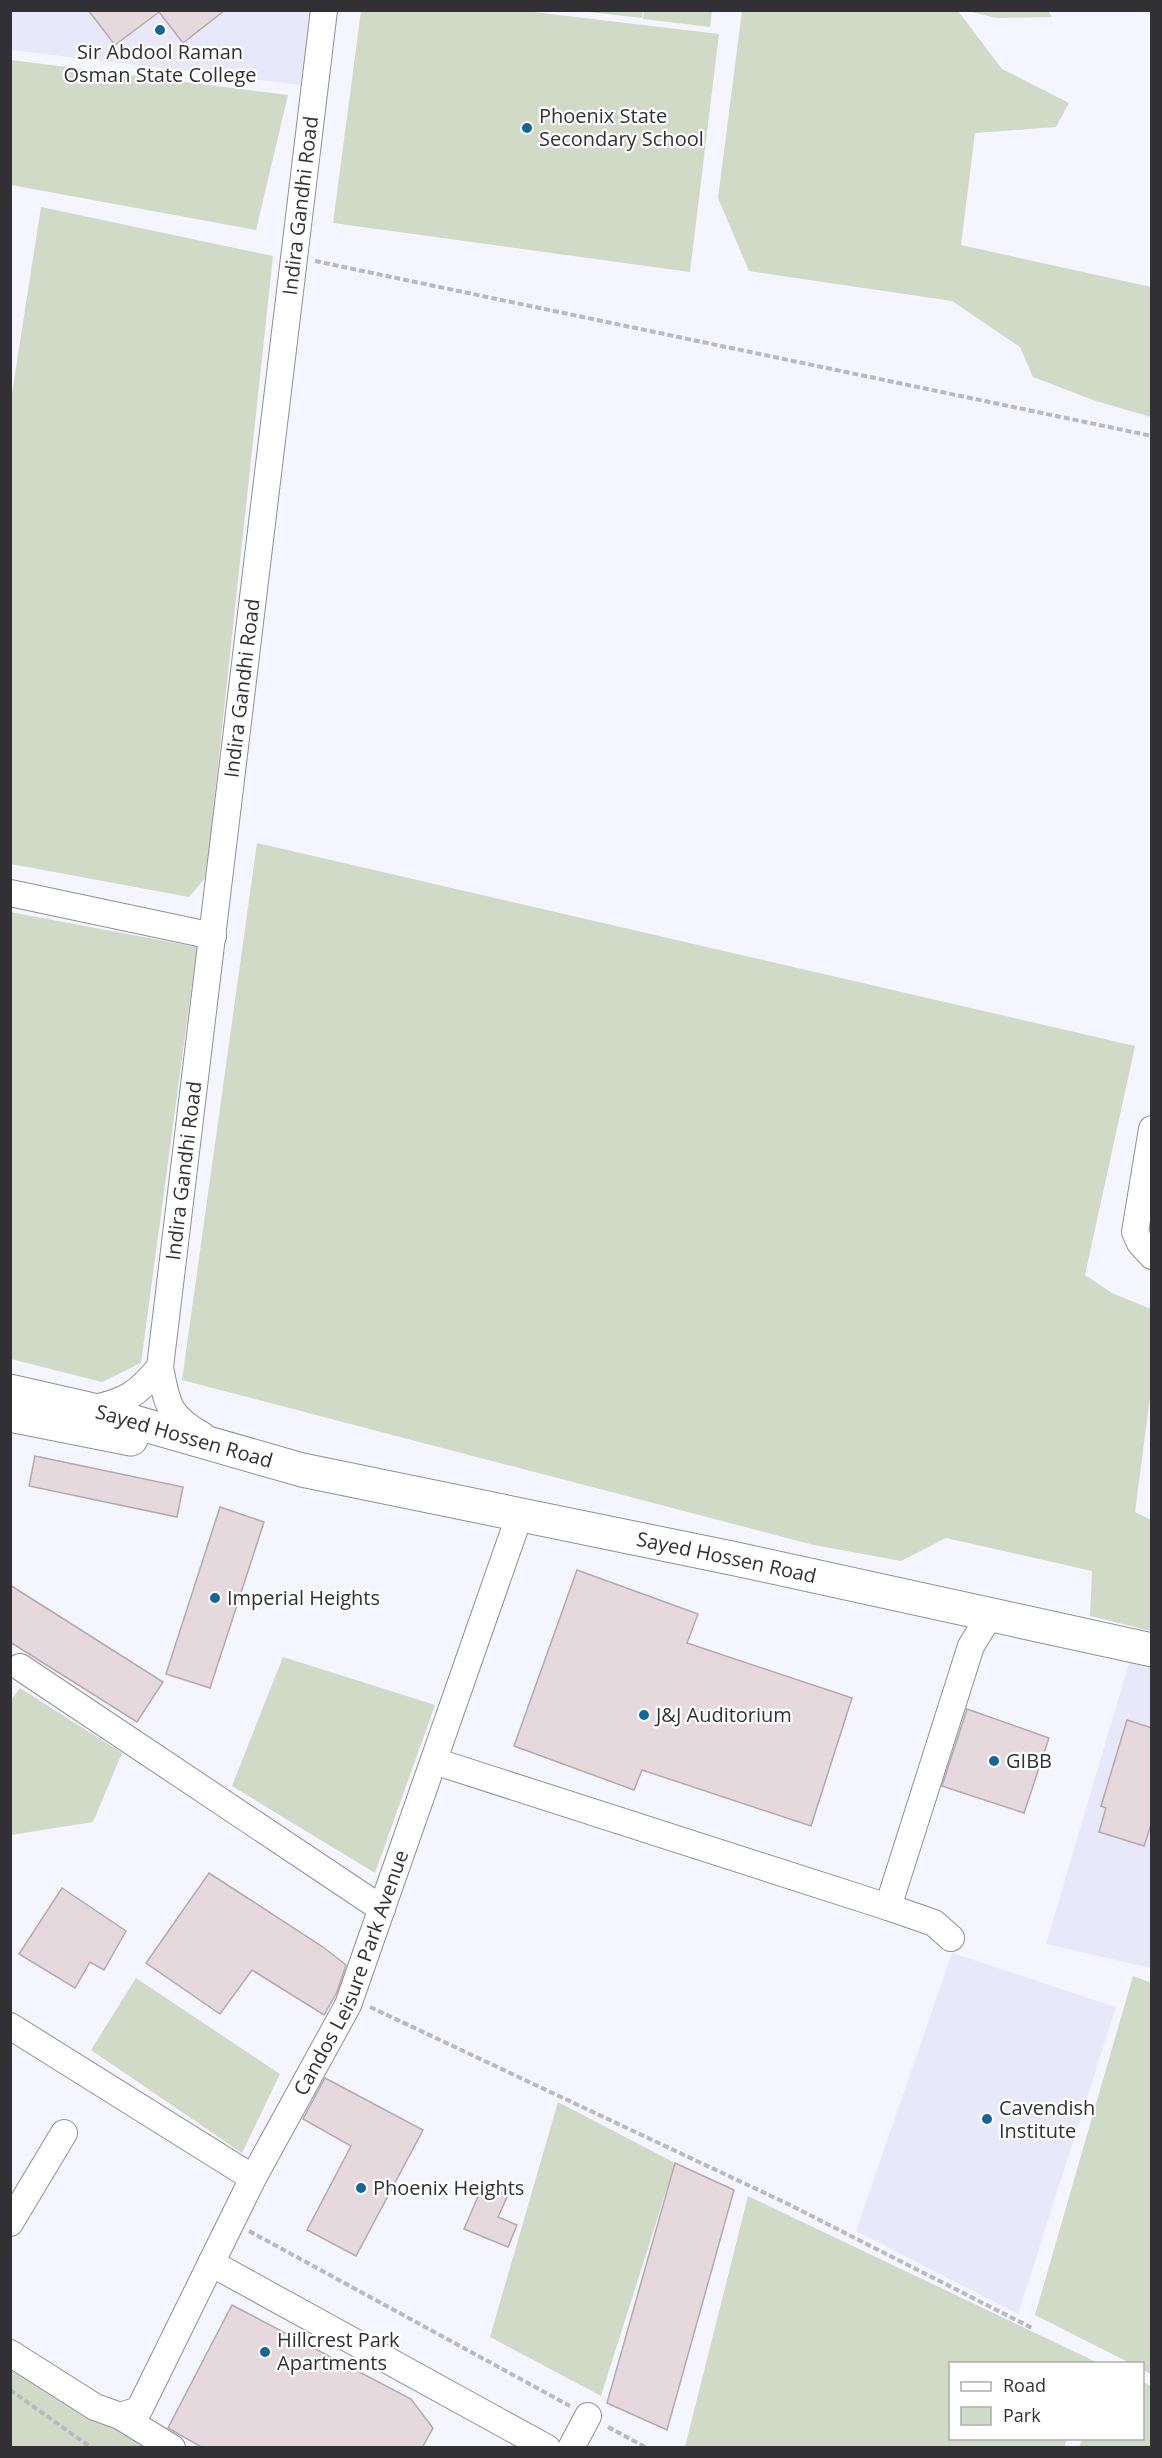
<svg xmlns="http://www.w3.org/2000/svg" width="1162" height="2458" viewBox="0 0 1162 2458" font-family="'Open Sans',sans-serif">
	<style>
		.built { fill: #e8e8fa }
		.green { fill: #d0dac7 }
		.building { fill: #e5d9de; stroke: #b4a9ae; stroke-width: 1.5 }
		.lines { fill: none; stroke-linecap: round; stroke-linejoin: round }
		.minor-casing { stroke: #8f8f98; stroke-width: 28 }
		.major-casing { stroke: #8f8f98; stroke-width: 35 }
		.path { stroke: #b8b9c1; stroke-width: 4; stroke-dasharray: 6 3; stroke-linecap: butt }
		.minor { stroke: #fff; stroke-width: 26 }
		.major { stroke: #fff; stroke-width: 33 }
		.poi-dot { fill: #156597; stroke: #fff; stroke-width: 2 }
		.labels { text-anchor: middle; stroke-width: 4.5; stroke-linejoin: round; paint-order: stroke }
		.poi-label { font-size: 20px; fill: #313135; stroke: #fff; text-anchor: start }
		.street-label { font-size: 20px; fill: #313135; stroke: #fff }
	</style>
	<rect width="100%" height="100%" fill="#f4f5ff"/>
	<g class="built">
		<path d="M11,11h300l-8,74 -292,-35z"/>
		<path d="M1130,1660l21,5v303l-105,-24z"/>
		<path d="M952,1953l164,54 -98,307 -162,-83z"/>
	</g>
	<g class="green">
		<path d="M361,11h164l194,23 -29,238 -357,-49z"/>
		<path d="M580,11h63l-1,7z"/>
		<path d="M644,11h68l-2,16 -67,-8z"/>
		<path d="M742,11h216l44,58 67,34 -13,24 -81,6 -14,112 190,42v130l-55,-16 -63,-24 -13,-30 -68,-46 -203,-30 -31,-73z"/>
		<path d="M968,11h80l4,6 -56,1z"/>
		<path d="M11,60l277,35 -32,135 -245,-45z"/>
		<path d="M41,207l232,49 -67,621 -17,20 -178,-33v-464z"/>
		<path d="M257,843l878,203 -50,229 27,18 39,16v81l-16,122 16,8v111l-61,-15 2,-45 -146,-33 -45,23 -87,-16 -632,-165z"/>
		<path d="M10,912l187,35 -56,416 -39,19 -91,-23z"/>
		<path d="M283,1657l152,48 -60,168 -143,-87z"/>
		<path d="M20,1688l102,65 -29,69 -82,13v-135z"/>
		<path d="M1133,1976l19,7 -1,391 -8,-4 -1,-6 -12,-1 -95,-48z"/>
		<path d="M136,1978l144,96 -38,79 -151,-103z"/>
		<path d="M558,2102l117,61 -74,233 -111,-59z"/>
		<path d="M748,2196l346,165 -1,3h-143v74l117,1 -3,8h-379z"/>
		<path d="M10,2355l150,92h-149z"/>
		<path d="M1143,2382l8,4v61h-72l3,-8 60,-1z"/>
	</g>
	<g class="building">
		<path d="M88,10h137l-42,33 -24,-31 -44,33z"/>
		<path d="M35,1456l148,31 -6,30 -148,-31z"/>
		<path d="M220,1507l44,15 -54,166 -44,-14z"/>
		<path d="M577,1570l121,44 -11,29 165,55 -41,128 -169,-56 -8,20 -120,-44z"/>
		<path d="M10,1585l153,97 -26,40 -127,-80z"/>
		<path d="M967,1709l82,29 -25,75 -82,-27z"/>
		<path d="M1127,1720l25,8v94l-8,24 -45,-14 7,-24 -5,-2z"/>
		<path d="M209,1873l114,74 23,18 -9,27 -13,23 -72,-45 -32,44 -74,-51z"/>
		<path d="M62,1888l64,43 -22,39 -14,-8 -15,26 -56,-34z"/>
		<path d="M325,2078l98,52 -67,126 -49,-26 44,-84 -48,-27z"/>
		<path d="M675,2163l59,27 -67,240 -60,-27z"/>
		<path d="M483,2185l25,10 -10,22 19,8 -9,22 -44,-18z"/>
		<path d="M232,2305l179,94 22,29 -11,20h-219l-35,-20z"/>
	</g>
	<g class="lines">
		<defs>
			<g id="minor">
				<path d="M10,893l203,43"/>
				<path d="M1152,1129l-17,103 5,11 12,13"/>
				<path d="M89,1409c35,-6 49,-15 71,-42"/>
				<path id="s1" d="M202,1435c-34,-19 -35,-31 -42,-68l164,-1357"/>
				<path d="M20,1667l362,242"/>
				<path d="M434,1761l454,146 46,16 17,15"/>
				<path d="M888,1907l83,-261 19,-31"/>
				<path d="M10,2026l243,152"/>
				<path d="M10,2223l54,-90"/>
				<path d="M211,2263l336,185"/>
				<path id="s2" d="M10,2353l85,54 25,9 19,-6 114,-232 95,-173 172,-491"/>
				<path d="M120,2416l52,32"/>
				<path d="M571,2448l17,-32"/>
			</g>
			<g id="major">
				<path id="s3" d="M10,1391l79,18 213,61 434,89 416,91"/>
				<path d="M10,1415l121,24"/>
			</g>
		</defs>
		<use href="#minor" class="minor-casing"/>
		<use href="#major" class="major-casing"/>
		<g class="path">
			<path d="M315,261l837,175"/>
			<path d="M370,2007l416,196 246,125"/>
			<path d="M249,2231l321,175"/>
			<path d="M10,2390l82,58"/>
			<path d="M608,2427l39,21"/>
		</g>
		<use href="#minor" class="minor"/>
		<use href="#major" class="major"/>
	</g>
	<g class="poi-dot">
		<circle cx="160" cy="30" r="6"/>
		<circle cx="527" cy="128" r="6"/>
		<circle cx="215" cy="1598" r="6"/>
		<circle cx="644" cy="1715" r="6"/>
		<circle cx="994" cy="1761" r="6"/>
		<circle cx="987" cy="2119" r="6"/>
		<circle cx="361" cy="2188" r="6"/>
		<circle cx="265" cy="2352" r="6"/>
	</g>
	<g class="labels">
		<g class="poi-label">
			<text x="160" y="59" text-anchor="middle">Sir Abdool Raman<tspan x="160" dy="23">Osman State College</tspan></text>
			<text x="539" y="123">Phoenix State<tspan x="539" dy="23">Secondary School</tspan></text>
			<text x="227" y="1605">Imperial Heights</text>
			<text x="656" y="1722">J&amp;J Auditorium</text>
			<text x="1006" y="1768">GIBB</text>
			<text x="999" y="2115">Cavendish<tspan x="999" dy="23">Institute</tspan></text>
			<text x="373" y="2195">Phoenix Heights</text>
			<text x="277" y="2347">Hillcrest Park<tspan x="277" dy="23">Apartments</tspan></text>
		</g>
		<g class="street-label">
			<text dy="7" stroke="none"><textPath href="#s1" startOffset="1254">Indira Gandhi Road</textPath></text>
			<text dy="7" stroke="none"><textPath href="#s1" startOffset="768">Indira Gandhi Road</textPath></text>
			<text dy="7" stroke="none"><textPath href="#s1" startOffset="282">Indira Gandhi Road</textPath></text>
			<text dy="7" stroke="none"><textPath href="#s3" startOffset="180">Sayed Hossen Road</textPath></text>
			<text dy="7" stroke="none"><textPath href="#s3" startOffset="736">Sayed Hossen Road</textPath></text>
			<text dy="7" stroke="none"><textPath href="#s2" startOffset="634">Candos Leisure Park Avenue</textPath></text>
		</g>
	</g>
	<rect width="1162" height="2458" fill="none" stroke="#313135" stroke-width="24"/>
	<rect x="949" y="2362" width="195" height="78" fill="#ffffff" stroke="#adadae" stroke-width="1.5"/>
	<rect x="961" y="2382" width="30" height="9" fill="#ffffff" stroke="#adadae" stroke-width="1.5"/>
	<text x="1003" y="2392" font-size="18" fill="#313135">Road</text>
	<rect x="961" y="2407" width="30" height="18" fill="#d0dac7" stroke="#adadae" stroke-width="1.5"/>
	<text x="1003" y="2422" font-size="18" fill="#313135">Park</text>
</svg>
